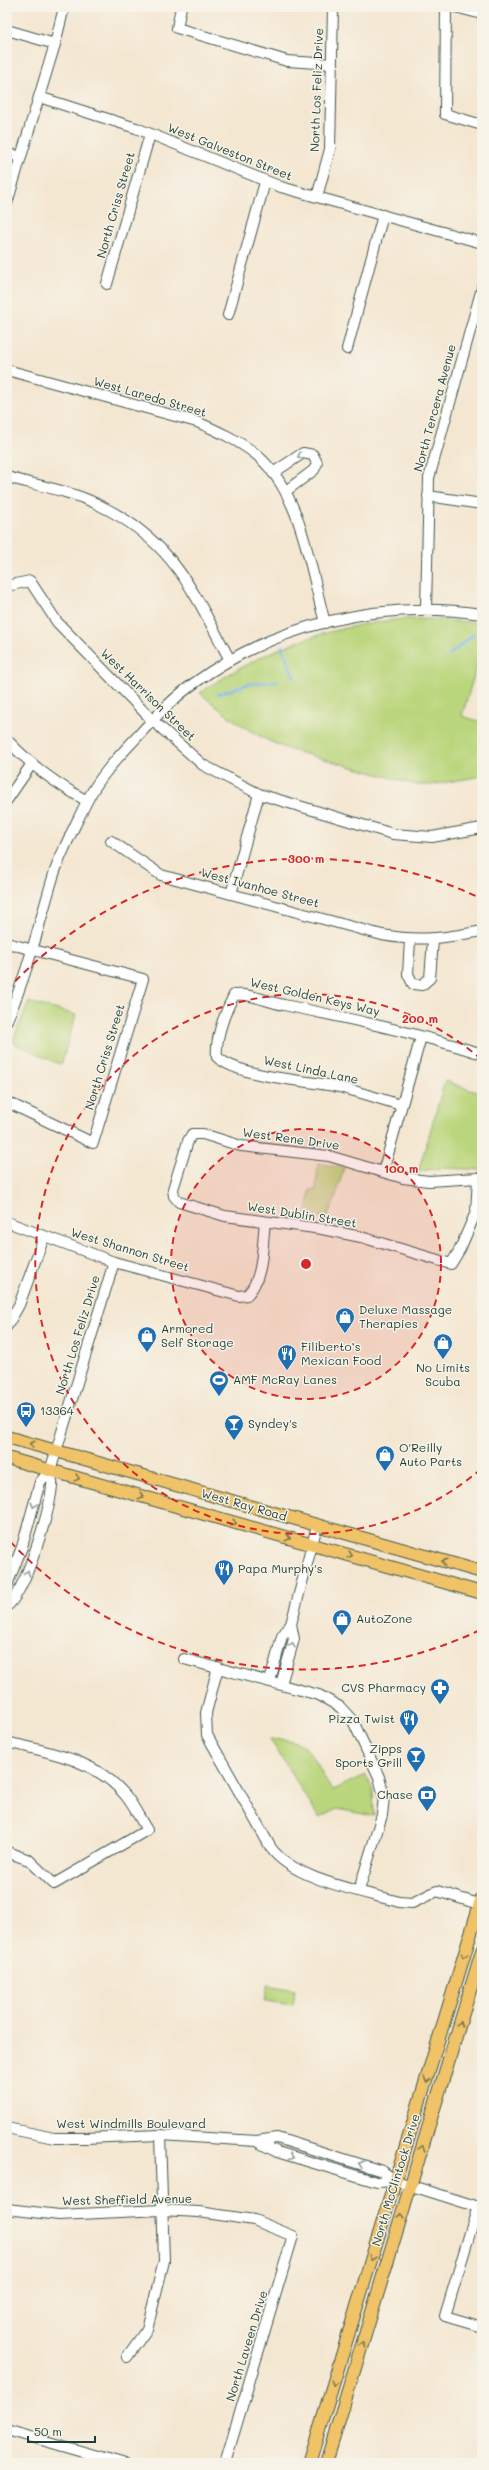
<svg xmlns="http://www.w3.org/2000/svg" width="489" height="2470" viewBox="0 0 489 2470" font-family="Mali,sans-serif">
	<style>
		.green { fill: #bad67c; stroke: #6c8a58 }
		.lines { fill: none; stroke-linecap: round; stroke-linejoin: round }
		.stream { stroke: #7db2eb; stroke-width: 2.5 }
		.minor-casing { stroke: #3f564c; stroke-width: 12 }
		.major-casing { stroke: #3f564c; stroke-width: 14 }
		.minor { stroke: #fff; stroke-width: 10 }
		.major { stroke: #f1c369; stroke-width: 12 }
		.oneway { stroke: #8f9e9a }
		.oneway2 { stroke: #7d794c }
		.ring { fill: none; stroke: #d62828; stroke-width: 2; stroke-dasharray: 7 5 }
		.labels { text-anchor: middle; stroke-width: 3; stroke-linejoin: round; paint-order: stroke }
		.street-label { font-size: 12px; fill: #1f3d34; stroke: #f7f3e8 }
		.poi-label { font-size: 12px; fill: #1f3d34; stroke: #f7f3e8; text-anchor: start }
		.centre { fill: #d62828; stroke: #f7f3e8; stroke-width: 2 }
		.ring-label { font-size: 12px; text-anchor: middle; font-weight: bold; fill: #d62828; stroke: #f7f3e8; stroke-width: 3; stroke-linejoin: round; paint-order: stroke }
	</style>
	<rect width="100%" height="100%" fill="#f7f3e8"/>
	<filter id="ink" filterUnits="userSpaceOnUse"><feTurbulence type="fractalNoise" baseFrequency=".025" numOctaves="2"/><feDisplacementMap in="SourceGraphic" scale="8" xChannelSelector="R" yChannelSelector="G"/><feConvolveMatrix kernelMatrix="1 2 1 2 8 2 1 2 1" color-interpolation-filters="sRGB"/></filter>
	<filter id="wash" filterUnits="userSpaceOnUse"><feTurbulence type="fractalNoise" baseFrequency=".012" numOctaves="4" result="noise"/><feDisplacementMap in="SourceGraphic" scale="16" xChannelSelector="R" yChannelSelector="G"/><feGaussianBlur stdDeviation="0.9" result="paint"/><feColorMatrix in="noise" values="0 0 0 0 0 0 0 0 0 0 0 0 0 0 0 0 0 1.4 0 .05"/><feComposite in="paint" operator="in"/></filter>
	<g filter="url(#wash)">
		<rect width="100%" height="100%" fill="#f4e7d2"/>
		<g class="green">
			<path d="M402,619h27l53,4v25l-20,68 20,6v54l-51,9h-14l-126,-35c-35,-12 -63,-33 -91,-57 63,-44 125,-66 202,-74z"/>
			<path d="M29,1002l47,13 -15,50 -49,-23z"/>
			<path d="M445,1081l37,13v76c-22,-1 -43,-4 -64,2z"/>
			<path d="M318,1163l26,5 -10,34 -8,16 -19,-4 3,-24h6z"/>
			<path d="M270,1739c7,1 18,0 25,3 20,7 25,32 37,48l34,-15 7,16 1,25 -37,-7 -18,9z"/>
			<path d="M268,1985l27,5 -2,15 -28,-4z"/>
		</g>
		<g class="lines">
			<g class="stream">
				<path d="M282,646l12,31"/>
				<path d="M449,655l25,-21"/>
				<path d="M218,694l31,-10 29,-3"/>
			</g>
		</g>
	</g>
	<g filter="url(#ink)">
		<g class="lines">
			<defs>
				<g id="minor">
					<path d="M181,7l-4,21 110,33 45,3"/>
					<path d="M446,7l-1,107 37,11"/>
					<path d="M455,7l27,7"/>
					<path d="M7,30l48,14"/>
					<path d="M39,97l97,31 145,59 201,56"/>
					<path d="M7,153l14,4"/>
					<path d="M317,197l13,-48 3,-142"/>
					<path d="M7,203l48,-159 9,-37"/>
					<path d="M107,284l43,-150"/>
					<path d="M228,315l37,-133"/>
					<path d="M347,349l36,-134"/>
					<path d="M7,370l190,52c21,9 43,19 61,34 44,39 52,112 67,167"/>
					<path d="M273,473l30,-20 10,2 4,8 -3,7 -28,21"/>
					<path d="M7,477c28,8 64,14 90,27 77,37 95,86 133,156"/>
					<path d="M428,496l54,8"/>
					<path d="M7,586l23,-5 27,41 95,98 51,45 56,29 134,40 39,3 50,-9"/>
					<path d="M426,609l3,-131 53,-190"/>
					<path d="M7,740c25,26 48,43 80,61"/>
					<path d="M7,800l24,-35"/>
					<path d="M111,841l50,34 221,60c39,7 61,3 100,-4"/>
					<path d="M231,894l28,-100"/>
					<path d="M410,940l-2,34 5,10 9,1 8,-7 3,-38"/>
					<path d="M7,943l136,36 -50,164 -86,-41"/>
					<path d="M7,1020c21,-47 32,-97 47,-146 8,-24 21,-48 32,-71 12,-25 32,-46 51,-66 17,-19 35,-38 56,-53 81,-60 190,-85 289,-70"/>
					<path d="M401,1105c-21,-6 -41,-13 -62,-18 -32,-7 -98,-9 -122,-30 -2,-19 8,-45 17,-62 18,-2 32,7 50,10 67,14 133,28 198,49"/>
					<path d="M383,1172l38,-135"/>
					<path d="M478,1178l-2,34 -16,37 -9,15 -90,-27 -39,-8 -97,-13 -46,-14 -5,-6 -1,-7 15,-48 4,-7h11l38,12 88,10 74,22 26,3 49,-3 4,-1"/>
					<path d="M7,1222l107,40 125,34 8,-1c17,-16 15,-51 18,-73"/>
					<path d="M7,1326l12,-21 25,-68"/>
					<path d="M7,1585l15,-38 18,-65 10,-11 64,-209"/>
					<path d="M7,1606c18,-13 43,-96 45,-120 1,-5 -1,-11 -2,-15"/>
					<path d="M184,1659l135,36 21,12 13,14 26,56 5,20 -2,18 -23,75"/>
					<path d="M218,1667l-12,46 1,22 64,113c23,32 91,43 128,54l13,1 25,-12 45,14"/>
					<path d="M270,1681l12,-45 9,-12 26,-98"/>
					<path d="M281,1684l13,-45 -3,-15"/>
					<path d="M7,1742c43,11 89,17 119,54 8,10 14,23 21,34l-93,54 -25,-24 -22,-8"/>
					<path d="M7,2128l47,10h31l75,-3 96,6 21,-3 105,33 14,10"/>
					<path d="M256,2141l21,11 100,30 19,-1 86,27"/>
					<path d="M478,2206l-33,110 37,11"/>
					<path d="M7,2209l52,6 102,-5 38,2 55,8 39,16 -68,227"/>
					<path d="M127,2357l20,-28 17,-68 -4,-126"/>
					<path d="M7,2430l115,33"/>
				</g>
				<g id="major">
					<path d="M7,1437l475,135"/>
					<path d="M7,1458l475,135"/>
					<path d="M309,2463l173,-566"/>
					<path d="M326,2463l156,-512"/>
				</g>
			</defs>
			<use href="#minor" class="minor-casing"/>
			<use href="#major" class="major-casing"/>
			<use href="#minor" class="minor"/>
			<use href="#major" class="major"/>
		</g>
		<defs><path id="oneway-chevron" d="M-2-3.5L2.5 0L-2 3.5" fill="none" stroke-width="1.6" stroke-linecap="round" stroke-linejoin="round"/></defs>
		<g class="oneway">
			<use href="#oneway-chevron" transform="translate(300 456) rotate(151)"/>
			<use href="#oneway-chevron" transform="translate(34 1505) rotate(106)"/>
			<use href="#oneway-chevron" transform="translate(27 1573) rotate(-70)"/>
			<use href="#oneway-chevron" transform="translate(292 1645) rotate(-76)"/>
			<use href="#oneway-chevron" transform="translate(291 2157) rotate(16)"/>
			<use href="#oneway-chevron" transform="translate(361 2164) rotate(-163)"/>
		</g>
		<g class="oneway2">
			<use href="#oneway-chevron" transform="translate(32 1444) rotate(-164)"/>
			<use href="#oneway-chevron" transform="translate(77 1478) rotate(15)"/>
			<use href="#oneway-chevron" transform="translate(141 1496) rotate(16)"/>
			<use href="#oneway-chevron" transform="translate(234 1523) rotate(16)"/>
			<use href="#oneway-chevron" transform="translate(288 1538) rotate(16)"/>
			<use href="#oneway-chevron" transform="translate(350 1555) rotate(16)"/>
			<use href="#oneway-chevron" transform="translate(444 1562) rotate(-164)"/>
			<use href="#oneway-chevron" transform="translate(464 1955) rotate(107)"/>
			<use href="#oneway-chevron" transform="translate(460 2024) rotate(-73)"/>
			<use href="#oneway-chevron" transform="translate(427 2080) rotate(107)"/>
			<use href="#oneway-chevron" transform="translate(422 2148) rotate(-73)"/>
			<use href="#oneway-chevron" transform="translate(401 2216) rotate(-73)"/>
			<use href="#oneway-chevron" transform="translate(372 2258) rotate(107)"/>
			<use href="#oneway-chevron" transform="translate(362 2345) rotate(-73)"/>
			<use href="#oneway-chevron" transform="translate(334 2383) rotate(107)"/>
		</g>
	</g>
	<circle cx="306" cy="1264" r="135" fill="#d62828" fill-opacity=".12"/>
	<g class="ring">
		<circle cx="306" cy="1264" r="135"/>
		<path d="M481 1469A270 270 0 1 1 481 1059"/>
		<path d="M480 1630A405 405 0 0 1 7 1538M7 990A405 405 0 0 1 480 898"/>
	</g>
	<defs>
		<symbol id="shop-pin" viewBox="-11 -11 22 30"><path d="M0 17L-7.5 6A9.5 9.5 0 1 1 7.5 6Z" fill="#1f6fb2" stroke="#f7f3e8"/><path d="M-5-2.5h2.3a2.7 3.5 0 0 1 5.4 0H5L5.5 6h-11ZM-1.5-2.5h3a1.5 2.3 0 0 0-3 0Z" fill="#fff"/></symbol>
		<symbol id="restaurant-pin" viewBox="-11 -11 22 30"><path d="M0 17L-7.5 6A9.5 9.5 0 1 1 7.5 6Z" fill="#1f6fb2" stroke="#f7f3e8"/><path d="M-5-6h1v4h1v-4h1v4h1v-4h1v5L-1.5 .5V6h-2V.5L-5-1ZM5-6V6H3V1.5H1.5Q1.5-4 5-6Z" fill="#fff"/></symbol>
		<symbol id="stadium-pin" viewBox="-11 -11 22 30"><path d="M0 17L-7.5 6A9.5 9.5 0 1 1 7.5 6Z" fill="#1f6fb2" stroke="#f7f3e8"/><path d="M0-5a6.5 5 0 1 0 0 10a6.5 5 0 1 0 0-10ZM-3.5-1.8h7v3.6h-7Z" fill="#fff"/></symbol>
		<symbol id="bus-pin" viewBox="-11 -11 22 30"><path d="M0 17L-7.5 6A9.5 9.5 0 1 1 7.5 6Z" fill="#1f6fb2" stroke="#f7f3e8"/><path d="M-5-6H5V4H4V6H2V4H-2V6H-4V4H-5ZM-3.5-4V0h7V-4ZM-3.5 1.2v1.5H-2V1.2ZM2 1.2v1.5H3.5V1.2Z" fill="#fff"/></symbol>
		<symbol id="bar-pin" viewBox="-11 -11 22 30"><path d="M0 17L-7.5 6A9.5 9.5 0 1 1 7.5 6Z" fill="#1f6fb2" stroke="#f7f3e8"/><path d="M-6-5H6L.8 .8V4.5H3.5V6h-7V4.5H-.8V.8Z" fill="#fff"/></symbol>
		<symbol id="pharmacy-pin" viewBox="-11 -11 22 30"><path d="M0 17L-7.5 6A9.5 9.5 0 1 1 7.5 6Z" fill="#1f6fb2" stroke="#f7f3e8"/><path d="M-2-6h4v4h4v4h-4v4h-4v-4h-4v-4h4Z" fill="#fff"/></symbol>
		<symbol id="bank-pin" viewBox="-11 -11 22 30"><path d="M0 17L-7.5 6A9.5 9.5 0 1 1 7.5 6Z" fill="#1f6fb2" stroke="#f7f3e8"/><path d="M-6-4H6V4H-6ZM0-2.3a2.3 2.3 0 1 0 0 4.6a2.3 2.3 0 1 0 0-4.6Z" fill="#fff"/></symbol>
	</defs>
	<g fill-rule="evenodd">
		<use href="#shop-pin" x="334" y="1306" width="22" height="30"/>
		<use href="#shop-pin" x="136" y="1325" width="22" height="30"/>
		<use href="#shop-pin" x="432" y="1332" width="22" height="30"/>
		<use href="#restaurant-pin" x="276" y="1343" width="22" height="30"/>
		<use href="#stadium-pin" x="208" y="1369" width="22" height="30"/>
		<use href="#bus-pin" x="15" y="1400" width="22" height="30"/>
		<use href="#bar-pin" x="223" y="1413" width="22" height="30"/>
		<use href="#shop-pin" x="374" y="1444" width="22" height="30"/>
		<use href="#restaurant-pin" x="213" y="1558" width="22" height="30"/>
		<use href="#shop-pin" x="331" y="1608" width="22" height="30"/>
		<use href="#pharmacy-pin" x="429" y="1677" width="22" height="30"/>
		<use href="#restaurant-pin" x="398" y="1708" width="22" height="30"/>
		<use href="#bar-pin" x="405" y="1745" width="22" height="30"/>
		<use href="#bank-pin" x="416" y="1784" width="22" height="30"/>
	</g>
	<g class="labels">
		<g class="street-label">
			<text transform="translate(317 90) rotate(-88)" y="4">North Los Feliz Drive</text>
			<text transform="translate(230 152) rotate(22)" y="4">West Galveston Street</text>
			<text transform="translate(116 205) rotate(-74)" y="4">North Criss Street</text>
			<text transform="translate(150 397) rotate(16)" y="4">West Laredo Street</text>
			<text transform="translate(435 408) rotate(-75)" y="4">North Tercera Avenue</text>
			<text transform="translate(148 695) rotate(44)" y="4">West Harrison Street</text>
			<text transform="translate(260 888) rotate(15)" y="4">West Ivanhoe Street</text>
			<text transform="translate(315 997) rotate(13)" y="4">West Golden Keys Way</text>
			<text transform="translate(105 1057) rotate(-73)" y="4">North Criss Street</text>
			<text transform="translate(311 1070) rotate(12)" y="4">West Linda Lane</text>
			<text transform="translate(291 1139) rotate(8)" y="4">West Rene Drive</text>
			<text transform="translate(302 1215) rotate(9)" y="4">West Dublin Street</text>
			<text transform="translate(130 1250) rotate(17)" y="4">West Shannon Street</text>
			<text transform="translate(78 1335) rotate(-73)" y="4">North Los Feliz Drive</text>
			<text transform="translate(244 1505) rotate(16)" y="4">West Ray Road</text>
			<text x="131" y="2128">West Windmills Boulevard</text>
			<text transform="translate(396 2180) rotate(-73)" y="4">North McClintock Drive</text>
			<text transform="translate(127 2200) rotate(-1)" y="4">West Sheffield Avenue</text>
			<text transform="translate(247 2346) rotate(-73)" y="4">North Laveen Drive</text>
		</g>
		<g class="poi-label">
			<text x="359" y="1314">Deluxe Massage<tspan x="359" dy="14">Therapies</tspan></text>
			<text x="161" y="1333">Armored<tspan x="161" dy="14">Self Storage</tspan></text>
			<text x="301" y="1351">Filiberto’s<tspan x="301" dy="14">Mexican Food</tspan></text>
			<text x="443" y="1372" text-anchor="middle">No Limits<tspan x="443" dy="14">Scuba</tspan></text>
			<text x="233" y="1384">AMF McRay Lanes</text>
			<text x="40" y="1415">13364</text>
			<text x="248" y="1428">Syndey's</text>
			<text x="399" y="1452">O'Reilly<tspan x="399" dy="14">Auto Parts</tspan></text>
			<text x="238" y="1573">Papa Murphy's</text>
			<text x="356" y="1623">AutoZone</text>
			<text x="426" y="1692" text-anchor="end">CVS Pharmacy</text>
			<text x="395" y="1723" text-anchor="end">Pizza Twist</text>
			<text x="402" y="1753" text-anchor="end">Zipps<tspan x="402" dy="14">Sports Grill</tspan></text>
			<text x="413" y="1799" text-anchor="end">Chase</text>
		</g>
	</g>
	<circle cx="306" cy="1264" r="6" class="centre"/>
	<g class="ring-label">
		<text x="306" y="863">300 m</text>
		<text x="420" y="1023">200 m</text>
		<text x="401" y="1173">100 m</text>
	</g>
	<rect width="489" height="2470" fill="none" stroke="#f7f3e8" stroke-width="24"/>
	<path d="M28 2436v6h67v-6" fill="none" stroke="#1f3d34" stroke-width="2"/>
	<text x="34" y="2436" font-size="12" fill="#1f3d34" stroke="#f7f3e8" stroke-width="3" paint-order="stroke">50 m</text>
</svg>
